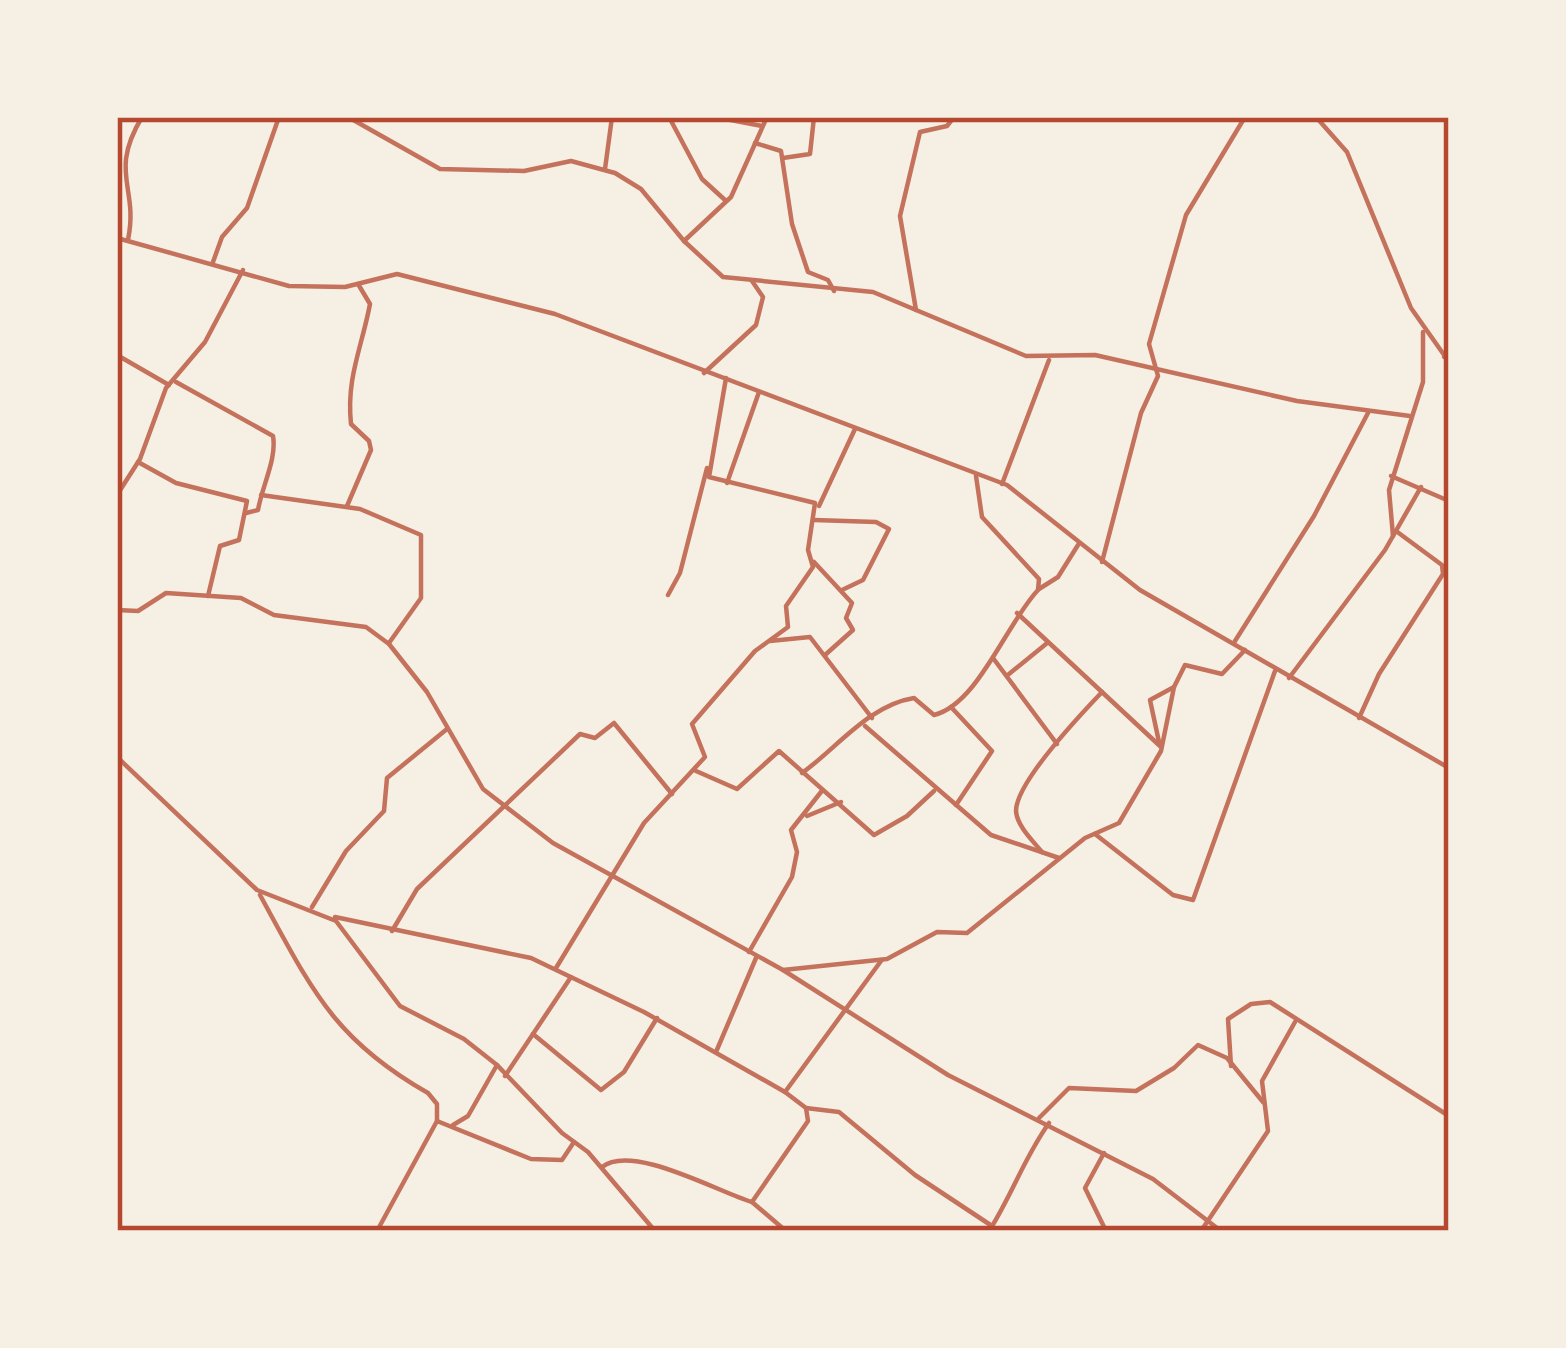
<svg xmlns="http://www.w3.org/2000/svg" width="1566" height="1348" viewBox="0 0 1566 1348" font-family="'Times New Roman',serif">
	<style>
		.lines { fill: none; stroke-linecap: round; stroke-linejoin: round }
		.minor { stroke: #c5725c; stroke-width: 4.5 }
		.neatline { fill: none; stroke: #b5482f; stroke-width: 4.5 }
	</style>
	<rect width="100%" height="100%" fill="#f6efe4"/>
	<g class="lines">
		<g class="minor">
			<path d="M348,117l92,52 84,2 47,-10 44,12 26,16 43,52 39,36 150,15 153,64 69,-1 202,46 113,15"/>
			<path d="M669,117l33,62 23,21"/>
			<path d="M715,117l47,9"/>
			<path d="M1316,117l31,35 64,156 38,54"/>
			<path d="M755,143l26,8 11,73 16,48 20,8 6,11"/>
			<path d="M783,158l27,-4 4,-37"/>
			<path d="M605,169l7,-52"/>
			<path d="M117,238l172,48 56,1 52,-13 158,40 452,171 133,105 309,178"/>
			<path d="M128,240c11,-54 -20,-66 14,-123"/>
			<path d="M684,241l47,-44 36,-80"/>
			<path d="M213,262l9,-25 25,-29 32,-91"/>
			<path d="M916,310l-16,-94 20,-84 27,-6 7,-9"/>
			<path d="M117,355l52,30"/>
			<path d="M1444,357l5,-11"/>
			<path d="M704,373l52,-48 7,-28 -11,-16"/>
			<path d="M176,382l97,54c4,23 -11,50 -15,74l-12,3"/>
			<path d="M138,462l38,21 71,18 -8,39 -19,6 -12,50"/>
			<path d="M1391,476l58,25"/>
			<path d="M727,483l32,-91"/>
			<path d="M1002,484l47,-124"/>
			<path d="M117,495l23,-36 26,-71 39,-46 38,-72"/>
			<path d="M261,495l99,14 61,26v63l-32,45"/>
			<path d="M347,506l24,-56 -2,-9 -18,-17c-5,-46 11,-77 19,-120l-12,-20"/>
			<path d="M819,506l36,-77"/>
			<path d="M814,520l62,2 13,7 -26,51 -21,10"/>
			<path d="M1393,536l-4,-46 34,-108v-50"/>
			<path d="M814,562l38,41 -6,15 7,12 -28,25"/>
			<path d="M1102,562l39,-149 17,-37 -9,-32 37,-129 59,-98"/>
			<path d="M1039,589l19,-12 20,-32"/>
			<path d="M668,595l12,-22 27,-105"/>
			<path d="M117,610l21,1 28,-18 75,5 33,17 92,12 23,17 38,48 56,97 70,54 230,127 165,105 205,104 68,52"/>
			<path d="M1017,613l143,133"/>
			<path d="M770,641l40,-4 62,81"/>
			<path d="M1235,641l79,-125 54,-103"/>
			<path d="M993,658l64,86"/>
			<path d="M1009,674l37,-30"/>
			<path d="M1289,678l96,-128 36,-63"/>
			<path d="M951,707l41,44 -36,54"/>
			<path d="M1359,718l20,-44 64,-100 -1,-9 -46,-34"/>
			<path d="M865,726l126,109 68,23"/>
			<path d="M1159,742l-9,-42 24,-13"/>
			<path d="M117,757l140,133 79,31 64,85 64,33 33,26 65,68 26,19 67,79"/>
			<path d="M696,771l41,18 42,-38 95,84 33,-19 27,-25"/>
			<path d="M802,773c35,-25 67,-68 112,-75l20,17c44,-11 72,-91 104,-125l1,-11 -57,-62 -6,-41"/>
			<path d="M807,816l34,-14"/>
			<path d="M1095,834l78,61 20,5 82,-229"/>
			<path d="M1042,852c-9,-11 -25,-26 -26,-41 0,-29 65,-97 86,-119"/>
			<path d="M260,895c51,93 73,144 168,198l9,11v17"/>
			<path d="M312,907l34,-56 38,-40 3,-33 60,-49"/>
			<path d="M335,917l196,41 113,54 141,80 21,16 2,13 -56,81 34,29"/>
			<path d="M392,931l25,-42 163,-155 15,4 19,-15 58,71"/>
			<path d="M749,952l43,-75 5,-25 -6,-22 30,-38"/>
			<path d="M556,968l88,-145 61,-66 -13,-33 63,-73 33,-24 -2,-21 27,-39 -5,-17 7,-47 -106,-26 17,-99"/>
			<path d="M783,970l104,-11 50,-27 30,1 118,-95 34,-15 42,-72 13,-64 11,-22 37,9 23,-24"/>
			<path d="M533,1034l68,56 23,-18 33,-54"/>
			<path d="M716,1052l40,-94"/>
			<path d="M1231,1066l-3,-47 23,-15 19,-2 179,114"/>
			<path d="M505,1076l66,-99"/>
			<path d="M785,1092l96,-131"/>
			<path d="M806,1108l33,4 76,63 77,51"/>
			<path d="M1039,1118l30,-30 67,3 38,-23 24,-23 29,13 36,44"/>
			<path d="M453,1125l15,-9 29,-51"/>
			<path d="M1104,1153l-19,35 21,43"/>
			<path d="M602,1167c30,-24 116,25 150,35"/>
			<path d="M377,1231l60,-110 94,38 31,1 12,-18"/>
			<path d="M989,1231c23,-36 35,-73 60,-108"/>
			<path d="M1201,1231l67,-100 -6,-50 33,-59"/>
		</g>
	</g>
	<rect width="1566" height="1348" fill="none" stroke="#f6efe4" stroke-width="240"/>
	<rect x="120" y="120" width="1326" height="1108" class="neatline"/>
</svg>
